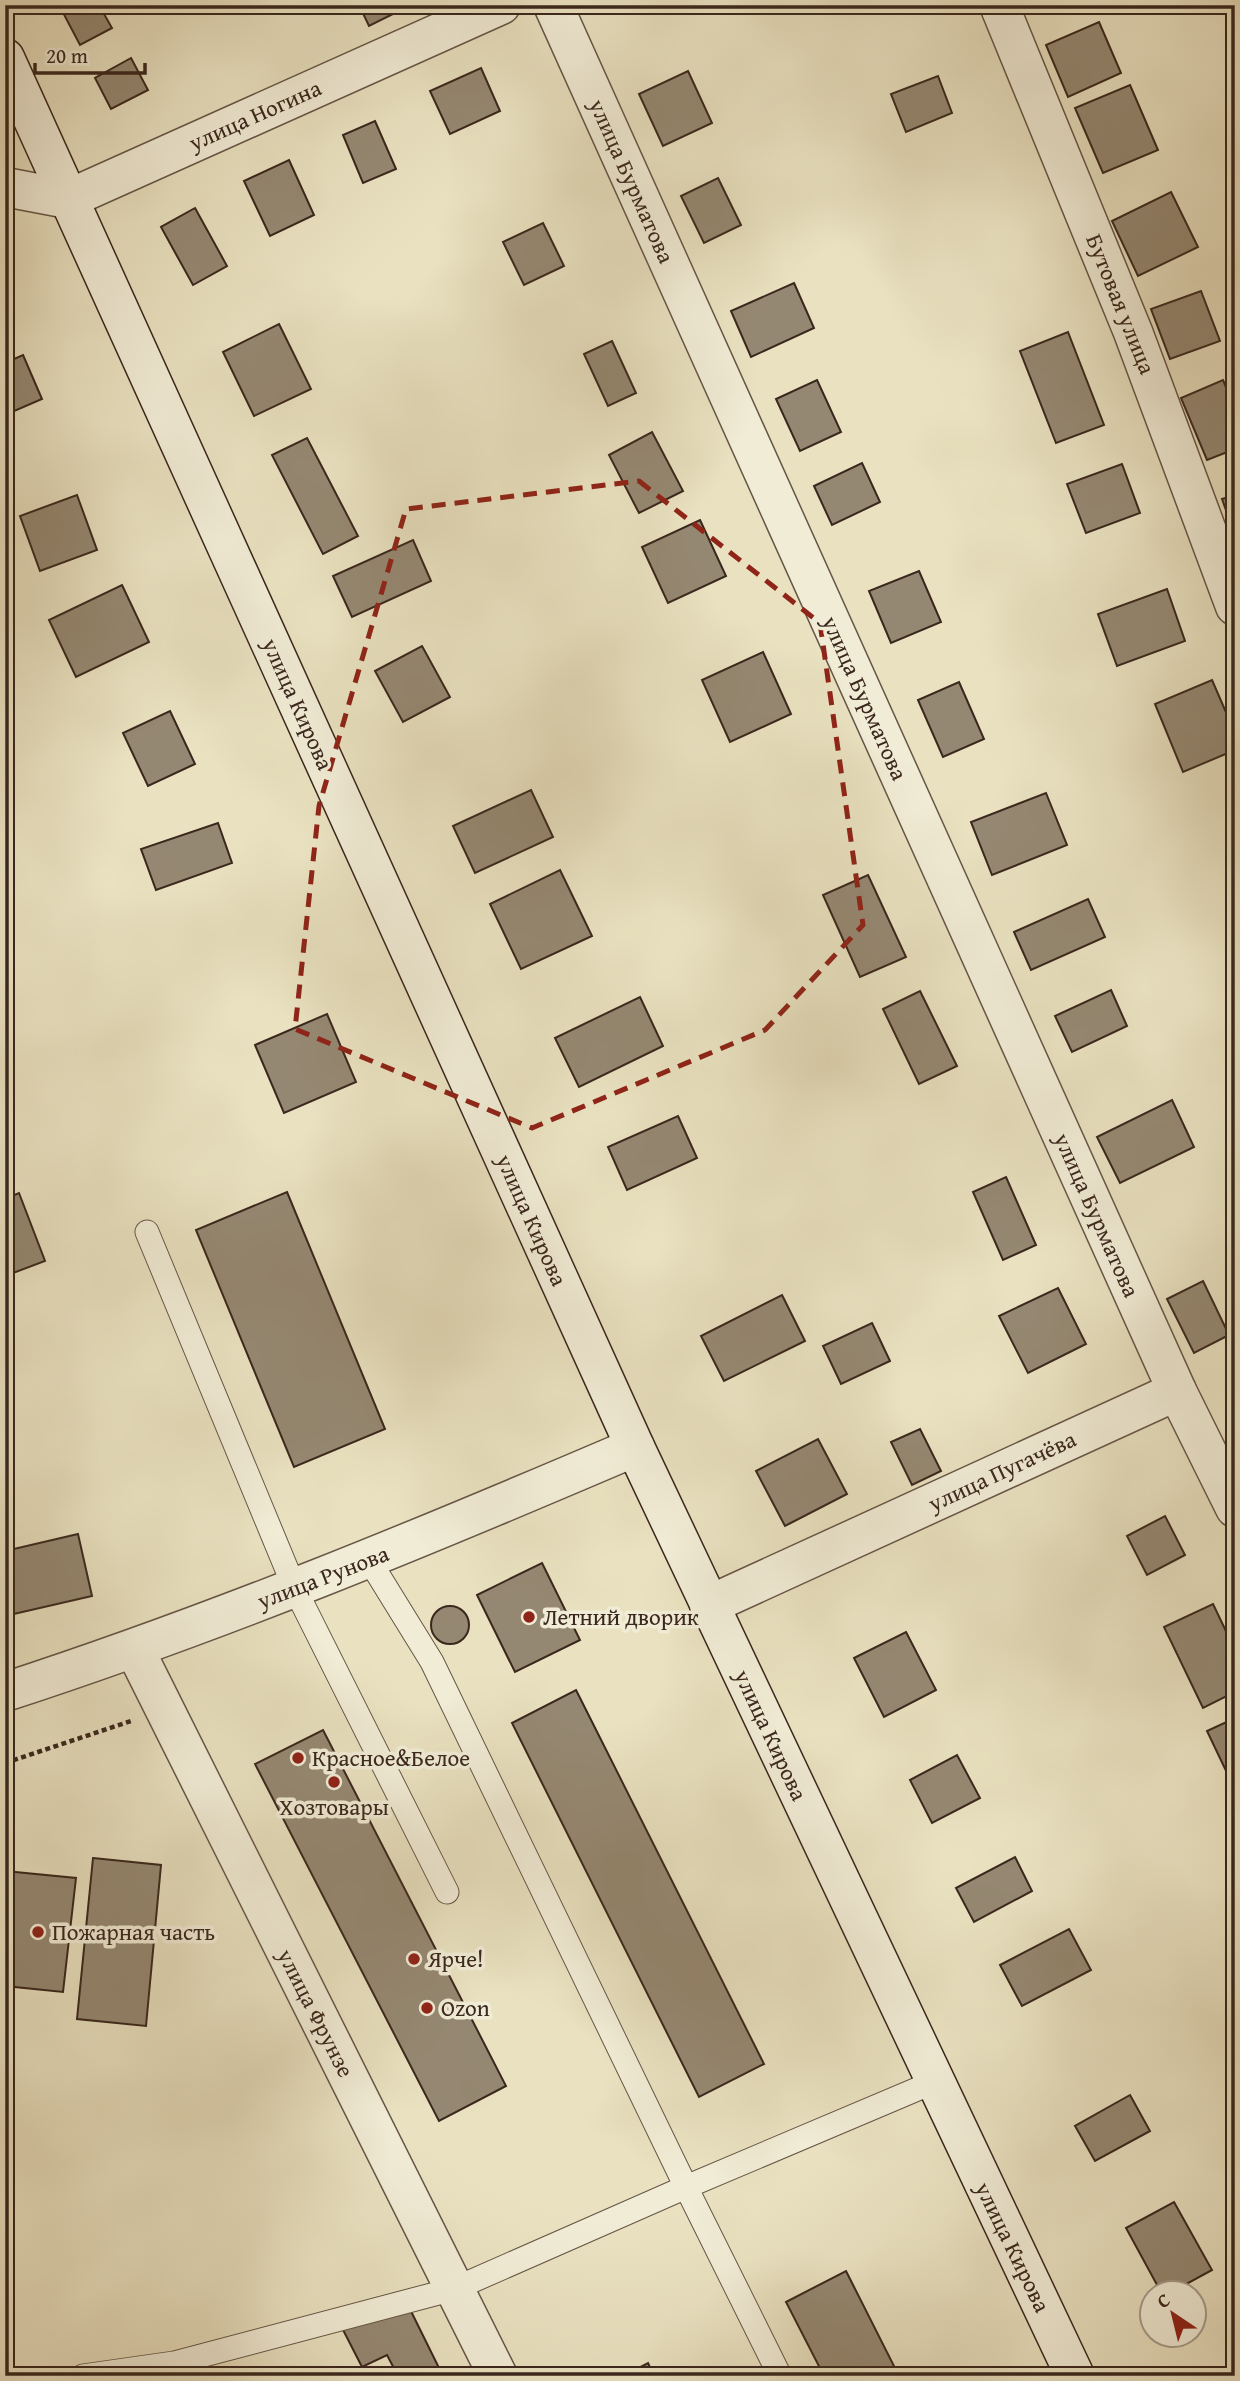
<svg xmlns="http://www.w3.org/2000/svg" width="1240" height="2381" viewBox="0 0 1240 2381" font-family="'Gentium Book Plus',serif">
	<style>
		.building { fill: #958872; stroke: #3a271d; stroke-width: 2 }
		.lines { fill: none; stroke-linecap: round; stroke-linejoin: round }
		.service-casing { stroke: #665646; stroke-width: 25 }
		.minor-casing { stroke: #665646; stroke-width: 41 }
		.secondary-casing { stroke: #3a271d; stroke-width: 41 }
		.path { stroke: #3a271d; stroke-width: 4.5; stroke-dasharray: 5 3.5; stroke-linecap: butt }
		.service { stroke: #f1ecd6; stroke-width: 23 }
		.minor { stroke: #f1ecd6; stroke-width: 38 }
		.secondary { stroke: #f1ecd6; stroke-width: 38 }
		.marked { fill: none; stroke: #8f2418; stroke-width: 5; stroke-dasharray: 14 9; stroke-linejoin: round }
		.poi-dot { fill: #8f2418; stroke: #f1ecd6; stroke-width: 2.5 }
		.labels { text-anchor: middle; stroke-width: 7; stroke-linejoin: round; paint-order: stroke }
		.street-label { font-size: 23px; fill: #3a271d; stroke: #f1ecd6 }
		.poi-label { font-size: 23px; fill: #3a271d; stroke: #f1ecd6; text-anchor: start }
	</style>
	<rect width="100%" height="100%" fill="#e9e1c0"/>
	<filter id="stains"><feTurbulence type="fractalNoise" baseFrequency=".00286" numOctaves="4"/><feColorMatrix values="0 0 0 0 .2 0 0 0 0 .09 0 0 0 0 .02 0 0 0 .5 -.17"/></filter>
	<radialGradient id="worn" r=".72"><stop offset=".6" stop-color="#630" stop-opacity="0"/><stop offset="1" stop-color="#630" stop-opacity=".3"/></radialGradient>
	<g class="building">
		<path d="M59,5h40l13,23 -32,17z"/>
		<path d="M359,5h52l-42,21z"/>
		<path d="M1099,22l22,51 -53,24 -22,-52z"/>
		<path d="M131,58l17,32 -37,19 -16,-31z"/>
		<path d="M481,68l19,43 -50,23 -20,-43z"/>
		<path d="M688,71l24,52 -49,23 -24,-52z"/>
		<path d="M938,76l14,37 -46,19 -15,-38z"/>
		<path d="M1130,85l28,65 -55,23 -28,-65z"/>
		<path d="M375,121l21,48 -33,14 -20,-48z"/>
		<path d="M289,160l25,55 -44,21 -26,-55z"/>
		<path d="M718,178l23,47 -37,18 -23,-47z"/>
		<path d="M1171,192l27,55 -60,29 -26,-55z"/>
		<path d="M195,208l32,58 -34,19 -32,-58z"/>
		<path d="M543,223l21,43 -40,19 -21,-43z"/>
		<path d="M794,283l20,45 -63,29 -20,-46z"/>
		<path d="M1201,291l19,50 -50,18 -19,-50z"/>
		<path d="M279,324l32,65 -57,27 -31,-64z"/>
		<path d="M1068,332l36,93 -48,18 -36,-92z"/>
		<path d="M612,341l24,52 -28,13 -24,-52z"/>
		<path d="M23,355l19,44 -37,16v-52z"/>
		<path d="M817,380l24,52 -41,19 -24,-52z"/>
		<path d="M1223,380l12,29v40l-28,11 -26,-62z"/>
		<path d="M652,432l31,59 -44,22 -30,-58z"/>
		<path d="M307,438l51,98 -35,18 -51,-99z"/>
		<path d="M862,463l18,39 -48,23 -18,-39z"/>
		<path d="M1122,464l18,49 -54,20 -19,-49z"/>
		<path d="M77,495l20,55 -57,21 -20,-55z"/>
		<path d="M1235,495v41l-13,-37z"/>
		<path d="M700,520l26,56 -58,27 -26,-56z"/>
		<path d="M413,540l18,41 -79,36 -19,-41z"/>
		<path d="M919,571l22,51 -50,21 -22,-52z"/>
		<path d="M122,585l27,57 -73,35 -27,-57z"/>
		<path d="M1167,589l18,52 -68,25 -19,-52z"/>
		<path d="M422,646l28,51 -47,25 -28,-51z"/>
		<path d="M763,652l28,62 -61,28 -28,-62z"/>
		<path d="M1212,680l23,53v17l-52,22 -28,-68z"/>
		<path d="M959,682l25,57 -41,18 -25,-57z"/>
		<path d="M170,711l25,53 -47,22 -25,-53z"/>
		<path d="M531,790l22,47 -78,36 -22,-47z"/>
		<path d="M1046,793l21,52 -75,30 -21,-53z"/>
		<path d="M218,823l14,40 -76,27 -15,-41z"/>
		<path d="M560,870l32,66 -71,33 -31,-65z"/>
		<path d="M868,875l38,82 -46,20 -37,-82z"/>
		<path d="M1088,899l17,38 -74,33 -17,-38z"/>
		<path d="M1111,990l16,36 -55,26 -17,-36z"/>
		<path d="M920,991l37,75 -38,18 -36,-75z"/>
		<path d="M640,997l23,49 -84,41 -24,-49z"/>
		<path d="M327,1014l29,68 -72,31 -29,-68z"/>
		<path d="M1172,1100l22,47 -74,36 -23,-46z"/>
		<path d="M678,1116l19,42 -70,32 -19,-43z"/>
		<path d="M1006,1177l30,68 -33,15 -30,-68z"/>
		<path d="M287,1192l98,237 -91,38 -98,-237z"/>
		<path d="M19,1193l26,68 -40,15v-77z"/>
		<path d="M1203,1281l26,54 -35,18 -27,-54z"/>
		<path d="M1058,1288l28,56 -58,29 -29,-57z"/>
		<path d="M782,1295l23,46 -81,40 -23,-45z"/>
		<path d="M872,1323l18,38 -49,23 -18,-38z"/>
		<path d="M920,1429l21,42 -29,14 -21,-43z"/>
		<path d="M818,1439l29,55 -62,32 -29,-55z"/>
		<path d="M1165,1516l20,39 -38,20 -20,-39z"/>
		<path d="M78,1534l14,62 -87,20v-65z"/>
		<path d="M542,1563l38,77 -65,32 -38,-77z"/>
		<path d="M1213,1604l22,46v42l-32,16 -39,-81z"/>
		<circle cx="450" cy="1625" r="19"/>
		<path d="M906,1632l30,58 -52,27 -30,-59z"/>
		<path d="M576,1690l188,374 -65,33 -187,-374z"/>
		<path d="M1235,1718v51l-8,4 -20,-42z"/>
		<path d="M323,1730l183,356 -67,35 -184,-357z"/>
		<path d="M957,1755l23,43 -48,25 -22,-43z"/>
		<path d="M1015,1857l17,34 -58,31 -18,-34z"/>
		<path d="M93,1858l68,7 -15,161 -69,-7z"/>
		<path d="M5,1871l71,7 -13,114 -58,-6z"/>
		<path d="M1069,1929l22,41 -69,36 -22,-41z"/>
		<path d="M1130,2095l20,36 -55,30 -20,-35z"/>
		<path d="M1174,2202l38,68 -44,24h-6l-36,-66z"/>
		<path d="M846,2271l53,105h-75l-38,-74z"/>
		<path d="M402,2293l41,83h-45l-11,-21 -25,12 -22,-43z"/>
		<path d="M648,2363l6,13h-31z"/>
		<path d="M1235,2367v9h-17z"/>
	</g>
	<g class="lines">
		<defs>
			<g id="service">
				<path d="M147,1232l148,357 152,303"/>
				<path d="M369,1560l63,102 254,525 248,-105"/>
				<path d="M83,2376l91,-13 280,-74 232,-102 94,189"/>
			</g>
			<g id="minor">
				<path d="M553,5l624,1386"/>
				<path d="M999,5l134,327 102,274"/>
				<path d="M5,187l63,12 433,-194"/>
				<path d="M709,1605l468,-214 58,117"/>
				<path d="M135,1650l363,726"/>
				<path d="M5,1692c215,-70 422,-156 630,-245"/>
			</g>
			<path id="secondary" d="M5,58l630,1389 440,929"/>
		</defs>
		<use href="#service" class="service-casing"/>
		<use href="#minor" class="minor-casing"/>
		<use href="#secondary" class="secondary-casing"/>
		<path class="path" d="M5,1763l126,-42"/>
		<use href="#service" class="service"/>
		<use href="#minor" class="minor"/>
		<use href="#secondary" class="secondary"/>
	</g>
	<path class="marked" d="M639,481l181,142 43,302 -98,105 -233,98 -237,-99 24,-223 87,-297z"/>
	<g class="poi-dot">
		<circle cx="529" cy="1617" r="7"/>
		<circle cx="298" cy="1758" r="7"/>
		<circle cx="334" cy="1782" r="7"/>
		<circle cx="38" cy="1932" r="7"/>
		<circle cx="414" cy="1959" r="7"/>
		<circle cx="427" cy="2008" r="7"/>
	</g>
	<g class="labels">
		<g class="street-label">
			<text transform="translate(255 115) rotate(-24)" y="8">улица Ногина</text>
			<text transform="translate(632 181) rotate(66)" y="8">улица Бурматова</text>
			<text transform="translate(1121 304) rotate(68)" y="8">Бутовая улица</text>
			<text transform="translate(865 698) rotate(66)" y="8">улица Бурматова</text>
			<text transform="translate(298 704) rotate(66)" y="8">улица Кирова</text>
			<text transform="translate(1097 1215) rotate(66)" y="8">улица Бурматова</text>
			<text transform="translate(532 1220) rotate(66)" y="8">улица Кирова</text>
			<text transform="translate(1002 1471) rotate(-25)" y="8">улица Пугачёва</text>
			<text transform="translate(323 1577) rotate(-21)" y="8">улица Рунова</text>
			<text transform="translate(771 1735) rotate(65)" y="8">улица Кирова</text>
			<text transform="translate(316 2013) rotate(63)" y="8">улица Фрунзе</text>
			<text transform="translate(1013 2247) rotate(64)" y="8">улица Кирова</text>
		</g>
		<g class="poi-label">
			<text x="543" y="1625">Летний дворик</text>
			<text x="312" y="1766">Красное&amp;Белое</text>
			<text x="334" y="1815" text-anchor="middle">Хозтовары</text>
			<text x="52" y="1940">Пожарная часть</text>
			<text x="428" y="1967">Ярче!</text>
			<text x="441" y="2016">Ozon</text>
		</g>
	</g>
	<rect width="1240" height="2381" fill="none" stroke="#e9e1c0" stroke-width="28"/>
	<rect x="7" y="7" width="1226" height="2367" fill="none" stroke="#3a271d" stroke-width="3.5"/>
	<rect x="14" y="14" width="1212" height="2353" fill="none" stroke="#3a271d" stroke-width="2"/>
	<g transform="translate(1173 2314) rotate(325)"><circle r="33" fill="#f1ecd6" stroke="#a89d8c" stroke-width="2"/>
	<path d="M0-5L12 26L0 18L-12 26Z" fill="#8f2418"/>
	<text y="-10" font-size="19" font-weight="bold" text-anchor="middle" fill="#3a271d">С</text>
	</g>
	<path d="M35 63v10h110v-10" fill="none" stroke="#3a271d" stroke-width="3.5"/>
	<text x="46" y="63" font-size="21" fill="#3a271d" stroke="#f1ecd6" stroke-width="5" paint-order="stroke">20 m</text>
	<rect width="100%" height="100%" filter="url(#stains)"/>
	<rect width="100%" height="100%" fill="url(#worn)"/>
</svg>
